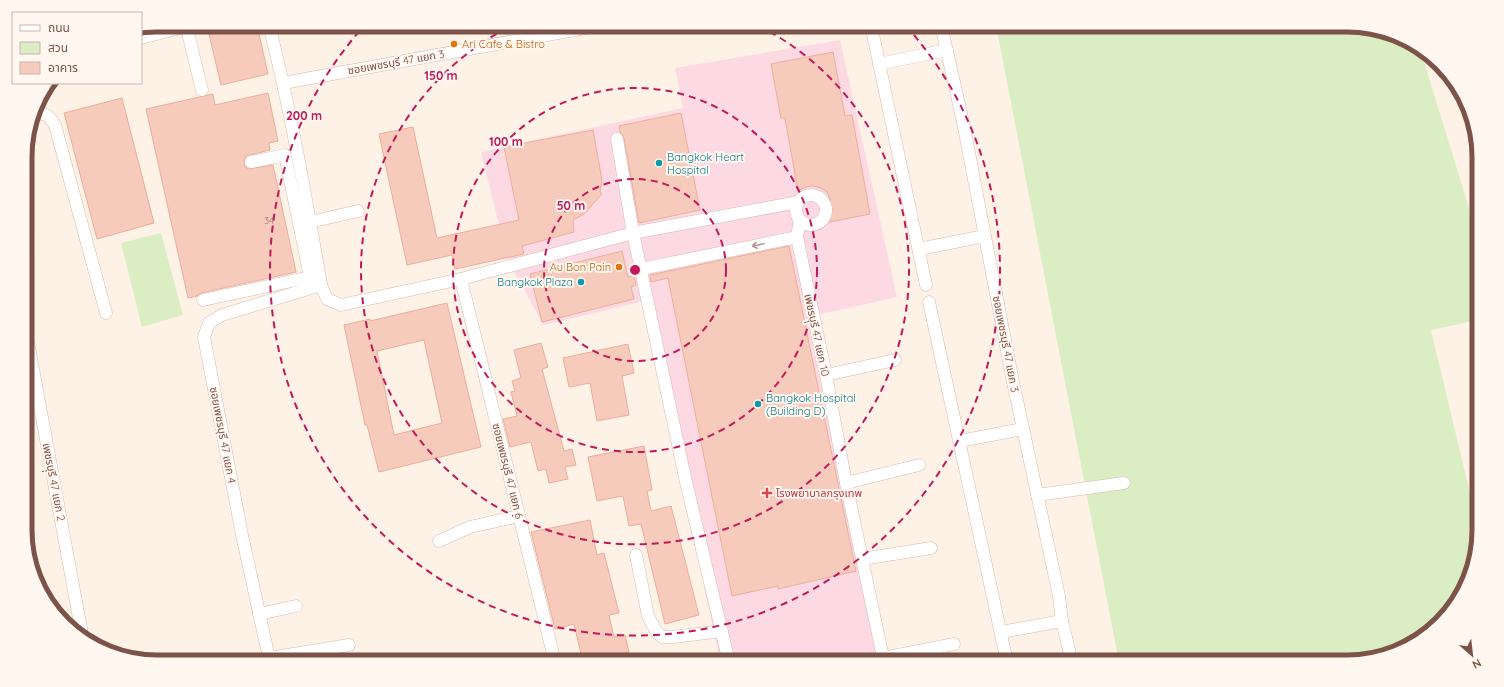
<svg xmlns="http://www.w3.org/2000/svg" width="1504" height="687" viewBox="0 0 1504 687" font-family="Quicksand,'Noto Sans Thai',sans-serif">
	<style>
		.medical { fill: #fdd9e3 }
		.green { fill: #dbeec3 }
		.building { fill: #f7cbbc; stroke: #ecae9a; fill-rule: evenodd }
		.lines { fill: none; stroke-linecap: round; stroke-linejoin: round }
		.minor-casing { stroke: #d5baae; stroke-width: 13 }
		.minor { stroke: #fff; stroke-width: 12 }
		.oneway { stroke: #b09891 }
		.ring { fill: none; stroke: #c2185b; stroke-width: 2; stroke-dasharray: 7 5 }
		.food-dot { fill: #e8710a; stroke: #fff7f0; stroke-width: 1.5 }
		.culture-dot { fill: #0f9aa8; stroke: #fff7f0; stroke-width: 1.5 }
		.health-dot { fill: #e0444e; stroke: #fff7f0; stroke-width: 1.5 }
		.labels { text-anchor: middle; stroke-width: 4; stroke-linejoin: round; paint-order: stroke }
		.number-label { font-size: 9px; fill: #9b7165 }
		.food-label { font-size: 11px; fill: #c56008; stroke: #fff7f0; text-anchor: start }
		.street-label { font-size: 11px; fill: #7c5348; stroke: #fff7f0 }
		.culture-label { font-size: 11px; fill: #0d838f; stroke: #fff7f0; text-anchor: start }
		.health-label { font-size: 11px; fill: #be3a42; stroke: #fff7f0; text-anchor: start }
		.rim { fill: none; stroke: #7c5348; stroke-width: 5 }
		.centre { fill: #c2185b; stroke: #fff7f0; stroke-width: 2 }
		.ring-label { font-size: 12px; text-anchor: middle; font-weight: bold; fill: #c2185b; stroke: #fff7f0; stroke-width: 4; stroke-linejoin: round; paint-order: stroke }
	</style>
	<rect width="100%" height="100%" fill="#fef2e7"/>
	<path class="medical" d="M840,40l57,257 -84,19 71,346h-164l-75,-361 -102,24 -36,-67 -26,-106 202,-44 -8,-40z"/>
	<g class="green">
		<path d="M996,25h351l51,10 23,17 57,185v83l-47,10 48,201 -10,50 -23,36 -25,23 -65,22h-237z"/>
		<path d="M161,233l22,82 -41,12 -21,-84z"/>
	</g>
	<g class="building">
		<path d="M228,25h29l11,49 -47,11 -13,-55z"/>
		<path d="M833,52l12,64 7,-1 18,99 -45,9 6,-17 -1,-7 -3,-7 -6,-4 -8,-2 -7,1 -8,4 -13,-73h-4l-10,-54z"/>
		<path d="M268,93l10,48 -9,2 1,7 -24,6 -2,7 1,4 4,2 24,-4 23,107 -95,21 -4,3 -9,2 -42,-189 67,-15 2,11z"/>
		<path d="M122,98l32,125 -57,16 -33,-126z"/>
		<path d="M681,113l19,97 -61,13 -15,-85 -4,-6 -1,-6z"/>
		<path d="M413,127l24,111 82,-18 -15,-73 89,-17 9,50 -2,12 2,2 -18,20 -11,6 1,12 -52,14 2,8 -69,15 -3,-14 -45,10 -28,-131z"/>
		<path d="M789,246l67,325 -78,18v-3l-46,10 -64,-318 -17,4 -1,-7z"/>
		<path d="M622,251l6,26 6,-2 2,10 -5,2 3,12 -92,23 -12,-48z"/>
		<path d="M447,303l34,144 -102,25 -12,-47h-2l-21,-100 26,-6v2zM424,340l18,83 -48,12 -17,-84z"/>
		<path d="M541,343l7,24 -6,2 22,82 8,-2 4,16 -11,2 3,12 -19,4 -3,-14 -8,2 -7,-29 -21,5 -7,-28 14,-3 -6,-24 4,-1 -3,-10 9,-3 -7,-28z"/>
		<path d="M628,344l6,29 -12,3 7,39 -32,6 -7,-38 -21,4 -6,-29z"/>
		<path d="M644,446l8,44 -5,1 4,20 20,-5 28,109 -34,9 -24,-100 -12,2 -6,-30 -26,5 -9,-44z"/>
		<path d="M590,520l7,35 7,-2 15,60 -10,2 5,22 11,-2 4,17 -41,10h-5l-9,-38 -19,5 -24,-97z"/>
	</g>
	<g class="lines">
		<defs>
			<g id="minor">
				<path d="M186,25l16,65"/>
				<path d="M269,25c22,86 37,173 52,260l6,14 14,6 120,-26 172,-46 165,-31"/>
				<path d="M871,25l55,260"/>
				<path d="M941,25l22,97 50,260 46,214 3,25 10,41"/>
				<path d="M141,38l50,-13"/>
				<path d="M879,64l68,-14"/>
				<path d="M283,83l319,-58"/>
				<path d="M34,114c13,-1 14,1 21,11l51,188"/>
				<path d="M617,139l16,94 53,249 43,180"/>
				<circle cx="811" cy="210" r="15"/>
				<path d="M800,220l-3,17 29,138 20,108 38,179"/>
				<path d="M310,222l48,-11"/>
				<path d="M919,249l66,-13"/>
				<path d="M641,269l156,-32"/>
				<path d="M461,279l94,383"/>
				<path d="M203,300l107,-23 -25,-122 -34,7"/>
				<path d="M929,302l78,360"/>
				<path d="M26,331l56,303"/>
				<path d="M826,375l69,-15"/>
				<path d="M960,441l63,-12"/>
				<path d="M846,483l73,-18"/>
				<path d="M1037,495l87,-12"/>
				<path d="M439,541l31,-14 49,-11"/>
				<path d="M636,555l12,61 8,15 6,6h11l49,-6"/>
				<path d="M862,559l69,-11"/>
				<path d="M259,614l37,-8"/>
				<path d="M1001,632l61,-11"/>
				<path d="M269,658l80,-13"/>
				<path d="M883,658l71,-14"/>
				<path d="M271,662l-2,-4 -27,-123 -38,-198 5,-14 13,-8 99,-30"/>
			</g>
		</defs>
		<use href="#minor" class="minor-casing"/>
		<use href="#minor" class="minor"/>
	</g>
	<defs><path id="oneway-shaft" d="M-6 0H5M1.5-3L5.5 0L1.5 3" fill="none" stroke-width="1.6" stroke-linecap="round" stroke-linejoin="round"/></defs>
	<use class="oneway" href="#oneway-shaft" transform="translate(758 245) rotate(168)"/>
	<g class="ring">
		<circle cx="635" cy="270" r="91"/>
		<circle cx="635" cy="270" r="182"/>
		<path d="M759 26A274 274 0 1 1 511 26"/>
		<path d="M906 26A365 365 0 1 1 364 26"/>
	</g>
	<g class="food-dot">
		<circle cx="454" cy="44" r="4"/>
		<circle cx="619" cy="267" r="4"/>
	</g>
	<g class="culture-dot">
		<circle cx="659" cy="163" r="4"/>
		<circle cx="581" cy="282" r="4"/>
		<circle cx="758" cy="404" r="4"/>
	</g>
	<path class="health-dot" d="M765 487h4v4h4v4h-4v4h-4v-4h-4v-4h4z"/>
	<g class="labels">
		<g class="number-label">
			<text x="269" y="224">34</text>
		</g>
		<g class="food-label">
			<text x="462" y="48">Ari Cafe &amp; Bistro</text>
			<text x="611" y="271" text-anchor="end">Au Bon Pain</text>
		</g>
		<g class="street-label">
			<text transform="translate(396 62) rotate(-10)" y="4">ซอยเพชรบุรี 47 แยก 3</text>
			<text transform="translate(817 335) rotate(78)" y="4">เพชรบุุรี 47 แยก 10</text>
			<text transform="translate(1006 344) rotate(79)" y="4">ซอยเพชรบุรี 47 แยก 3</text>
			<text transform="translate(223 435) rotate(79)" y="4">ซอยเพชรบุรี 47 แยก 4</text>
			<text transform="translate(508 471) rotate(76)" y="4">ซอยเพชรบุรี 47 แยก 6</text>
			<text transform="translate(54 482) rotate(79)" y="4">เพชรบุุรี 47 แยก 2</text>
		</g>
		<g class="culture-label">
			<text x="667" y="161">Bangkok Heart<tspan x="667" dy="13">Hospital</tspan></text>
			<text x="573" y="286" text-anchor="end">Bangkok Plaza</text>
			<text x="766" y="402">Bangkok Hospital<tspan x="766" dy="13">(Building D)</tspan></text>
		</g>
		<g class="health-label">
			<text x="776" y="497">โรงพยาบาลกรุงเทพ</text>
		</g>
	</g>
	<path d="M0 0H1504V687H0ZM157 32H1347A125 125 0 0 1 1472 157V530A125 125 0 0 1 1347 655H157A125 125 0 0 1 32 530V157A125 125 0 0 1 157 32Z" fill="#fff7f0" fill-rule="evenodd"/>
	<path class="rim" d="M157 32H1347A125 125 0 0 1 1472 157V530A125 125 0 0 1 1347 655H157A125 125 0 0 1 32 530V157A125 125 0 0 1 157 32Z"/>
	<circle cx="635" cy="270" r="6" class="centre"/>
	<g class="ring-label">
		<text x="441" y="80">150 m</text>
		<text x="304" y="120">200 m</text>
		<text x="506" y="146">100 m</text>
		<text x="571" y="210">50 m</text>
	</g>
	<rect x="12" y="12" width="130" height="72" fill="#fff7f0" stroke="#cbb5ad"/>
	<rect x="20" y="25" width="20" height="6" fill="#ffffff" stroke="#cbb5ad"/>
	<text x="48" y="32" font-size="12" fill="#7c5348">ถนน</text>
	<rect x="20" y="42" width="20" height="12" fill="#dbeec3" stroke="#cbb5ad"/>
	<text x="48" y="52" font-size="12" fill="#7c5348">สวน</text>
	<rect x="20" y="62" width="20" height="12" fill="#f7cbbc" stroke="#cbb5ad"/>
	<text x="48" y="72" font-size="12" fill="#7c5348">อาคาร</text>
	<g transform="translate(1472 655) rotate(152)" stroke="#fff7f0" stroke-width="3" paint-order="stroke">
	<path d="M0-3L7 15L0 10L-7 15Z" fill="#7c5348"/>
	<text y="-6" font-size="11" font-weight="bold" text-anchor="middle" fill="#7c5348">N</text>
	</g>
</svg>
